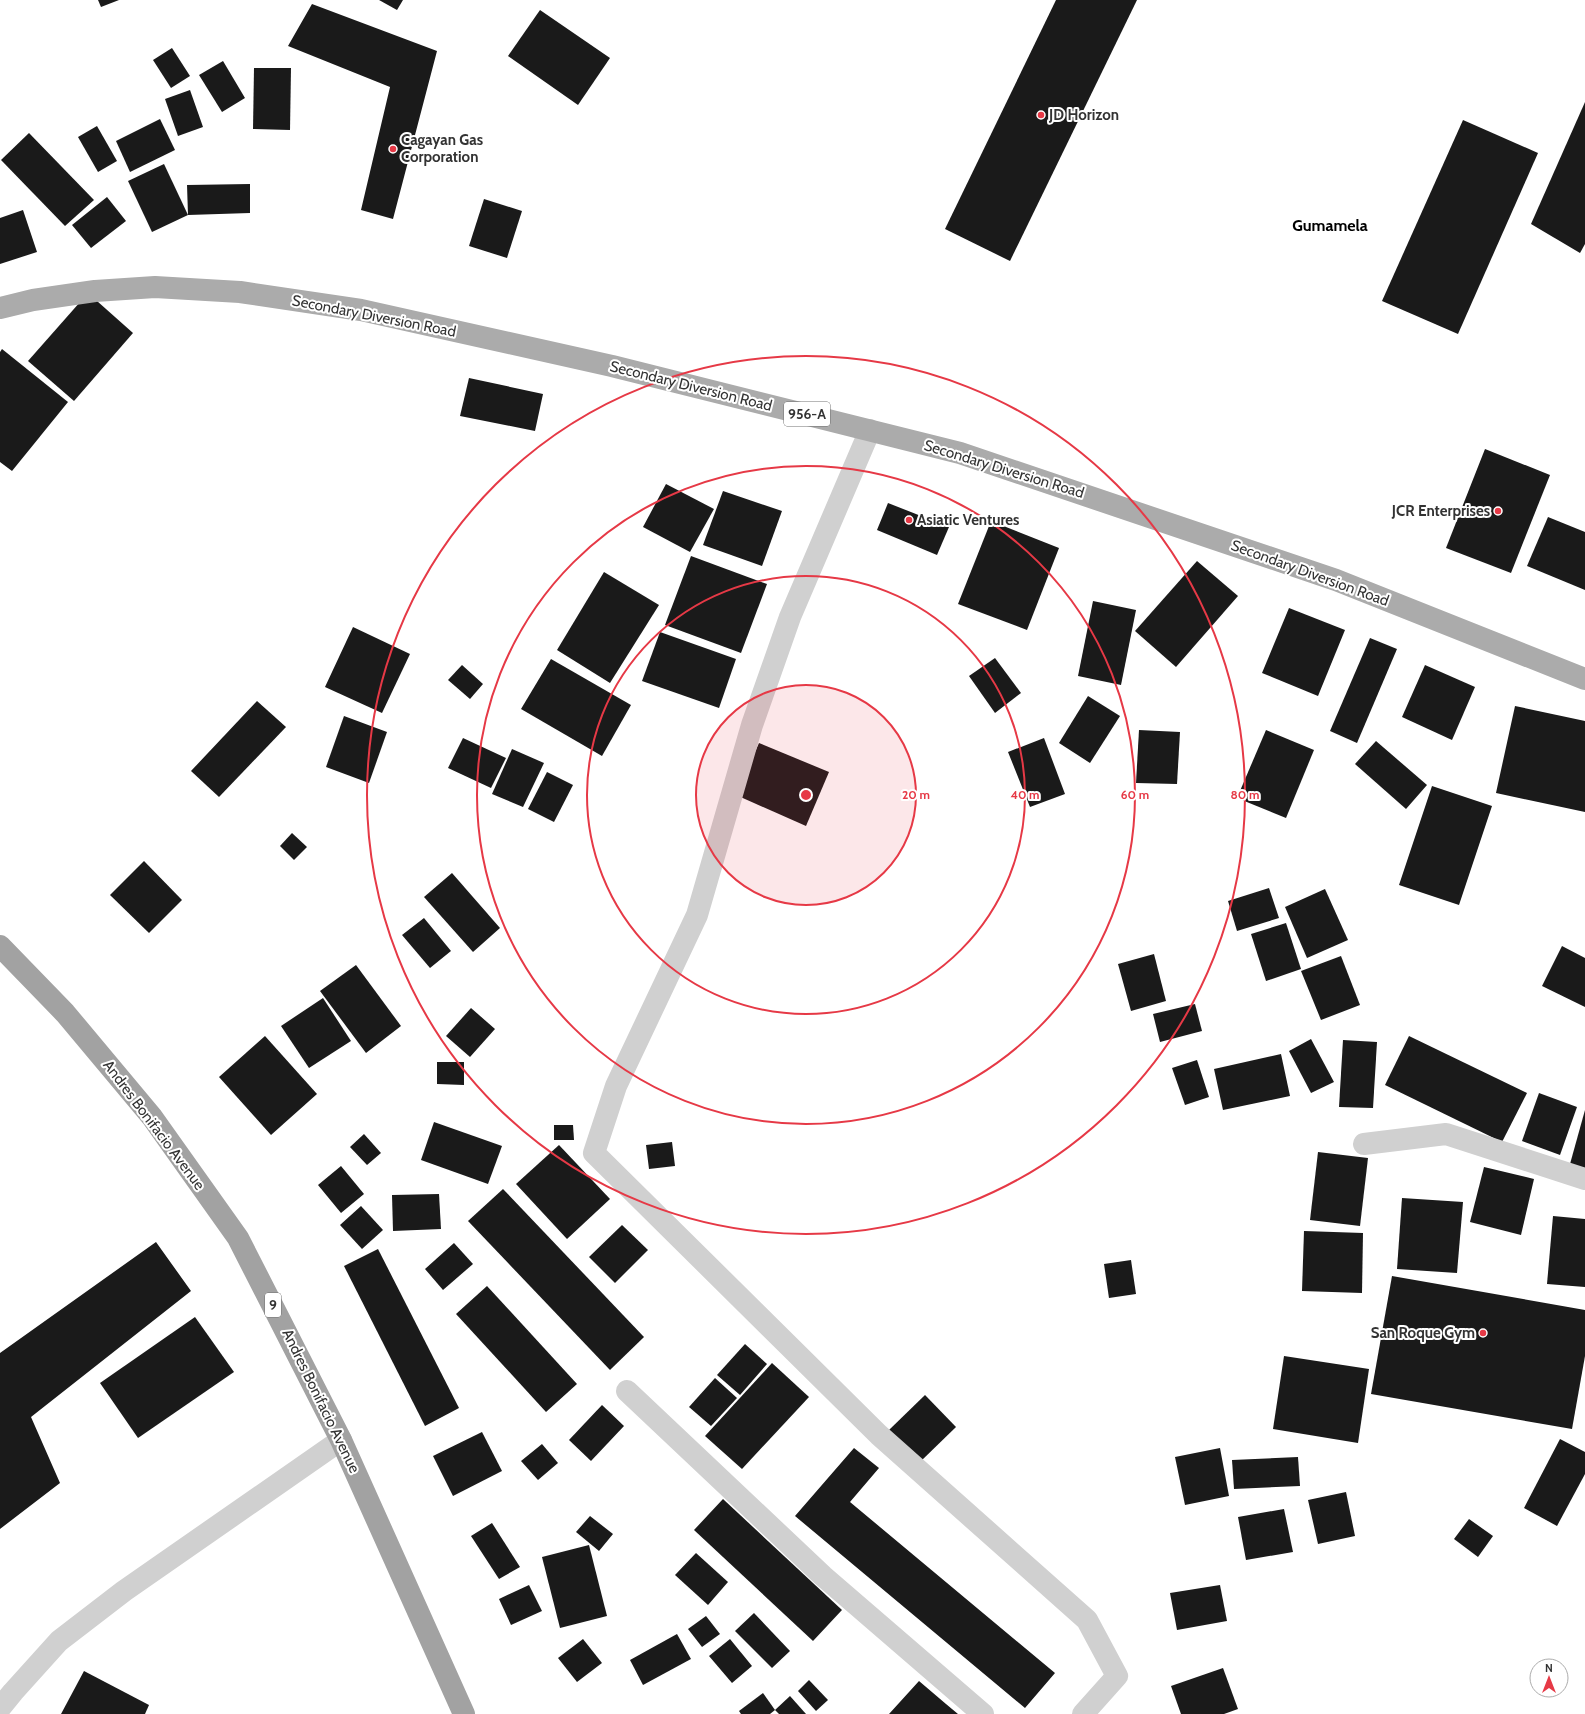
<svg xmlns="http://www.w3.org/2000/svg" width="1585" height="1714" viewBox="0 0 1585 1714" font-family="Cabin,sans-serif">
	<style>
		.building { fill: #1a1a1a }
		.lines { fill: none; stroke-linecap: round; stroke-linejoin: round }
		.minor { stroke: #d0d0d0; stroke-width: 22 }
		.primary { stroke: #ababab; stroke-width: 22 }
		.trunk { stroke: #a2a2a2; stroke-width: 22 }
		.ring { fill: none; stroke: #e63946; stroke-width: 2 }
		.poi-dot { fill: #e63946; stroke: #fff; stroke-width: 1.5 }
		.labels { text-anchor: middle; stroke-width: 4; stroke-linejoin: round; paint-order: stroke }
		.shield { fill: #fff; stroke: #707070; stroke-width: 1 }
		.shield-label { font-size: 14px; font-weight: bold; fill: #333 }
		.poi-label { font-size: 15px; font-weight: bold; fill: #333; stroke: #fff; text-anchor: start }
		.street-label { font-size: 15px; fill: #333; stroke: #fff }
		.neighbourhood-label { font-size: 16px; font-weight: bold; fill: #000; stroke: #fff }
		.centre { fill: #e63946; stroke: #fff; stroke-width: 2 }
		.ring-label { font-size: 12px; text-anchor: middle; font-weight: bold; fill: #e63946; stroke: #fff; stroke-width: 4; stroke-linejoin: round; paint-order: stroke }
	</style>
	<rect width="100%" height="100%" fill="#fff"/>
	<g class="building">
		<path d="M98,0h21l-18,7z"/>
		<path d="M379,0h24l-6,10z"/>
		<path d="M1056,0h81l-127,261 -65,-32z"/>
		<path d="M312,4l125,47 -44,168 -32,-9 29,-123 -102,-41z"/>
		<path d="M540,10l70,48 -32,47 -70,-49z"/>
		<path d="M172,48l18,28 -19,12 -18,-28z"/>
		<path d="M223,61l22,37 -23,14 -23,-37z"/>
		<path d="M254,68h37l-1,62 -37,-1z"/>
		<path d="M190,90l13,37 -25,9 -13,-37z"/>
		<path d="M1585,102v142l-5,9 -49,-29z"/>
		<path d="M160,119l15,31 -45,22 -14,-31z"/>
		<path d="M1463,120l75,33 -80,181 -76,-33z"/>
		<path d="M97,126l20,35 -19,11 -20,-35z"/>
		<path d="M29,133l65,67 -29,26 -64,-66z"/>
		<path d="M164,164l24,51 -36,17 -24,-51z"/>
		<path d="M250,184v29l-62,2 -1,-30z"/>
		<path d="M107,197l19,24 -35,27 -19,-23z"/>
		<path d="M484,199l38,12 -15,47 -38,-12z"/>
		<path d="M23,210l14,42 -37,12v-46z"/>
		<path d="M88,293l45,40 -59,68 -46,-40z"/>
		<path d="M2,349l66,53 -56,69 -12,-9v-110z"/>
		<path d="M469,378l74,16 -8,37 -75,-15z"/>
		<path d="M1485,449l65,26 -39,98 -65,-25z"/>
		<path d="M666,484l48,25 -24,43 -47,-25z"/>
		<path d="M723,491l59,20 -20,55 -59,-21z"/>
		<path d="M888,503l61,24 -12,28 -60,-25z"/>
		<path d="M1548,517l37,15v58l-58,-24z"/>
		<path d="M991,521l68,27 -32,82 -69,-26z"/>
		<path d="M691,556l76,28 -26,69 -76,-28z"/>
		<path d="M1197,561l41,35 -62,71 -41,-36z"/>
		<path d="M604,572l55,33 -49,78 -53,-33z"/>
		<path d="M1093,601l43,9 -15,75 -43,-9z"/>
		<path d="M1289,608l56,22 -27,66 -56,-23z"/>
		<path d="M353,627l57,27 -28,59 -57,-26z"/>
		<path d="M660,632l76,27 -17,49 -77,-27z"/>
		<path d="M1370,638l27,11 -40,94 -27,-12z"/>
		<path d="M995,658l26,35 -26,20 -26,-37z"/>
		<path d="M551,659l80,46 -29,51 -81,-47z"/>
		<path d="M462,665l21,19 -13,15 -22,-19z"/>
		<path d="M1425,665l50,22 -23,53 -50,-23z"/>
		<path d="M1088,696l32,20 -30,47 -31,-20z"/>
		<path d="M257,701l29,26 -67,70 -28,-26z"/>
		<path d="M1515,706l70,15v91l-89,-19z"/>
		<path d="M344,716l43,16 -18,51 -43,-16z"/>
		<path d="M1139,730l41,2 -3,52 -41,-1z"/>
		<path d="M1266,730l48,20 -28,68 -49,-20z"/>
		<path d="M463,738l43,20 -15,30 -43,-20z"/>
		<path d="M1044,738l21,56 -35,13 -22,-55z"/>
		<path d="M1376,741l51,44 -21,24 -51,-45z"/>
		<path d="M759,743l70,29 -23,54 -70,-31z"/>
		<path d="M512,749l32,14 -21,44 -31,-13z"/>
		<path d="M547,772l26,13 -19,37 -26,-13z"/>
		<path d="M1432,786l60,20 -33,99 -60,-20z"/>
		<path d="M292,833l15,14 -13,13 -14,-14z"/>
		<path d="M144,861l38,39 -33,33 -39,-38z"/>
		<path d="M452,873l48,55 -27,24 -49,-55z"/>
		<path d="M1269,888l10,30 -42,13 -9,-30z"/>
		<path d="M1325,889l23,51 -41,18 -22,-51z"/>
		<path d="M424,918l27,33 -21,17 -28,-33z"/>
		<path d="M1286,923l15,46 -35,12 -15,-47z"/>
		<path d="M1562,946l23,12v49l-43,-21z"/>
		<path d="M1154,954l12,47 -35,10 -13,-47z"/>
		<path d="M1341,956l19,49 -39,15 -20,-49z"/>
		<path d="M356,965l45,61 -35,27 -46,-62z"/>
		<path d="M323,998l28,43 -42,27 -28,-42z"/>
		<path d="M1195,1004l7,27 -42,11 -7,-28z"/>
		<path d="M471,1008l24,21 -25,28 -24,-21z"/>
		<path d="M265,1036l52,58 -46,41 -52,-58z"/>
		<path d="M1409,1036l118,57 -25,49 -117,-57z"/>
		<path d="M1311,1039l23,43 -23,11 -22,-42z"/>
		<path d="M1343,1040l34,2 -4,66 -34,-1z"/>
		<path d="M1281,1054l9,42 -67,14 -9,-41z"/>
		<path d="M1197,1060l12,37 -24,8 -13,-37z"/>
		<path d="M437,1062h27v23l-27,-1z"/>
		<path d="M1539,1093l38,14 -17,48 -38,-14z"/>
		<path d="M1585,1110v58l-15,-4z"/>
		<path d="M434,1122l68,24 -14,38 -67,-24z"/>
		<path d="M554,1125h19l1,15h-20z"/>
		<path d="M364,1134l17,19 -14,12 -17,-18z"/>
		<path d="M672,1142l3,24 -26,3 -3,-24z"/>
		<path d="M559,1145l51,54 -43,40 -51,-55z"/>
		<path d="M1318,1152l50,6 -8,68 -50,-6z"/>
		<path d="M341,1166l23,28 -23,19 -23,-28z"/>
		<path d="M1484,1167l50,12 -13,56 -51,-13z"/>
		<path d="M503,1189l141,148 -34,33 -142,-149z"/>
		<path d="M439,1194l2,35 -48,2 -1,-36z"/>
		<path d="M1402,1198l61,4 -6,71 -60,-4z"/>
		<path d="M361,1206l22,24 -21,19 -22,-24z"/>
		<path d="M1553,1216l32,3v68l-38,-3z"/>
		<path d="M622,1225l26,25 -33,33 -26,-26z"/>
		<path d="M1304,1231l59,2 -1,60 -60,-2z"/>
		<path d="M156,1242l35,49 -160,126 29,66 -60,46v-176z"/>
		<path d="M454,1243l19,21 -30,26 -18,-21z"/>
		<path d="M378,1249l81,159 -34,18 -81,-160z"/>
		<path d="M1131,1260l5,34 -27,4 -5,-34z"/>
		<path d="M1392,1276l193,34v46l-13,73 -201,-35z"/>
		<path d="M487,1286l90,98 -31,28 -90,-98z"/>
		<path d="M195,1317l39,55 -96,66 -38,-55z"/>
		<path d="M745,1344l22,20 -27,31 -23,-20z"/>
		<path d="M1284,1356l85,13 -11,74 -85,-14z"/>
		<path d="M772,1363l37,34 -67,72 -37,-33z"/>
		<path d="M715,1378l22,20 -26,28 -22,-19z"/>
		<path d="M925,1395l31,32 -36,35 -31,-32z"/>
		<path d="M602,1405l22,21 -33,35 -22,-21z"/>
		<path d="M482,1432l20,39 -49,25 -20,-40z"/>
		<path d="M1560,1439l25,13v22l-28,52 -33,-18z"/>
		<path d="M542,1444l16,19 -20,17 -17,-19z"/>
		<path d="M854,1448l25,20 -29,34 205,171 -30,35 -230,-192z"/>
		<path d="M1220,1448l9,48 -44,9 -10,-48z"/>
		<path d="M1298,1457l2,29 -66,3 -2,-29z"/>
		<path d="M1346,1492l9,44 -37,8 -10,-44z"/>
		<path d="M723,1499l119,111 -29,31 -119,-111z"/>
		<path d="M1284,1509l9,43 -47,8 -8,-43z"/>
		<path d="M590,1516l23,18 -14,17 -23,-19z"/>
		<path d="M1469,1519l24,17 -15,21 -24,-18z"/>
		<path d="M492,1523l28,44 -21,12 -28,-43z"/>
		<path d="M589,1545l18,71 -47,12 -18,-71z"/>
		<path d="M696,1553l32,29 -20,23 -33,-30z"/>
		<path d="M529,1585l13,26 -31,14 -12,-26z"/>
		<path d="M1220,1585l7,36 -50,9 -7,-37z"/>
		<path d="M754,1613l36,38 -18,17 -37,-37z"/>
		<path d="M706,1616l14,18 -18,13 -14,-18z"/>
		<path d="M677,1634l14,25 -48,26 -13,-25z"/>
		<path d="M583,1639l19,24 -25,19 -19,-24z"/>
		<path d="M730,1639l22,27 -20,17 -23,-27z"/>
		<path d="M1223,1668l15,41 -14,5h-43l-10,-28z"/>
		<path d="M84,1671l65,34 -4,9h-84z"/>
		<path d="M809,1680l19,20 -12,11 -18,-20z"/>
		<path d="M919,1681l27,23 12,10h-69z"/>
		<path d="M763,1693l12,17 -5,4h-29l-2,-3z"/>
		<path d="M790,1696l16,18h-27l-4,-4z"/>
	</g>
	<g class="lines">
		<g class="minor">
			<path d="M870,430l-80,187 -38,108 -55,190 -81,171 -22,67 285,282 208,185 30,56 -34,38"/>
			<path d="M1364,1144l82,-10 139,45"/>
			<path d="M627,1391l196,185 160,138"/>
			<path d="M0,1708l13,-16 46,-51 65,-50 217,-151"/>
		</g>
		<path class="primary" d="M0,308l33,-8 62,-9 60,-4 85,5 121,18 251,56 348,87 376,127 249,99"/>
		<path class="trunk" d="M0,946l65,67 87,104 86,121 103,202 123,274"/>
	</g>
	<circle cx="806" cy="795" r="110" fill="#e63946" fill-opacity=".12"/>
	<g class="ring">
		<circle cx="806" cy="795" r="110"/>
		<circle cx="806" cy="795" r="219"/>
		<circle cx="806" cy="795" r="329"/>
		<circle cx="806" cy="795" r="439"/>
	</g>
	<g class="poi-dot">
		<circle cx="1041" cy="115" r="4"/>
		<circle cx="393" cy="149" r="4"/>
		<circle cx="1498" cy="511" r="4"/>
		<circle cx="909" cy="520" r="4"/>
		<circle cx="1483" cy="1333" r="4"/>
	</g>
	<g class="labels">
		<g class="shield">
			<rect x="784" y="402" width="46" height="24" rx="3"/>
			<rect x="265" y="1293" width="16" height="24" rx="3"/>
		</g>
		<g class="shield-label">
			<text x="807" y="419">956-A</text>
			<text x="273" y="1310">9</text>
		</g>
		<g class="poi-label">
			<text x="1049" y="120">JD Horizon</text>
			<text x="401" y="145">Cagayan Gas<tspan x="401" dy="17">Corporation</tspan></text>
			<text x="1490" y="516" text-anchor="end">JCR Enterprises</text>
			<text x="917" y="525">Asiatic Ventures</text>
			<text x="1475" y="1338" text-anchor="end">San Roque Gym</text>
		</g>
		<g class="street-label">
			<text transform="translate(374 316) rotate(11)" y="5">Secondary Diversion Road</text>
			<text transform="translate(691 386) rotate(14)" y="5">Secondary Diversion Road</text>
			<text transform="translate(1004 469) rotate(17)" y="5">Secondary Diversion Road</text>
			<text transform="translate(1310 573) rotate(20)" y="5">Secondary Diversion Road</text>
			<text transform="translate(154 1125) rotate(53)" y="5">Andres Bonifacio Avenue</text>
			<text transform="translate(321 1401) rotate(64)" y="5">Andres Bonifacio Avenue</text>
		</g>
		<g class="neighbourhood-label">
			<text x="1330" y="231">Gumamela</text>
		</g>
	</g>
	<circle cx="806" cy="795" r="6" class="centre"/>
	<g class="ring-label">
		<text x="916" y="799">20 m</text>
		<text x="1025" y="799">40 m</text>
		<text x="1135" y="799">60 m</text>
		<text x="1245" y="799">80 m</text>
	</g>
	<g transform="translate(1549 1678)"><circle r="19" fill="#ffffff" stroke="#adadad"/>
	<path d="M0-3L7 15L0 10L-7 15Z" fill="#e63946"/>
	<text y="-6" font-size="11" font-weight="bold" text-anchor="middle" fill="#333333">N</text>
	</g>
</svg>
